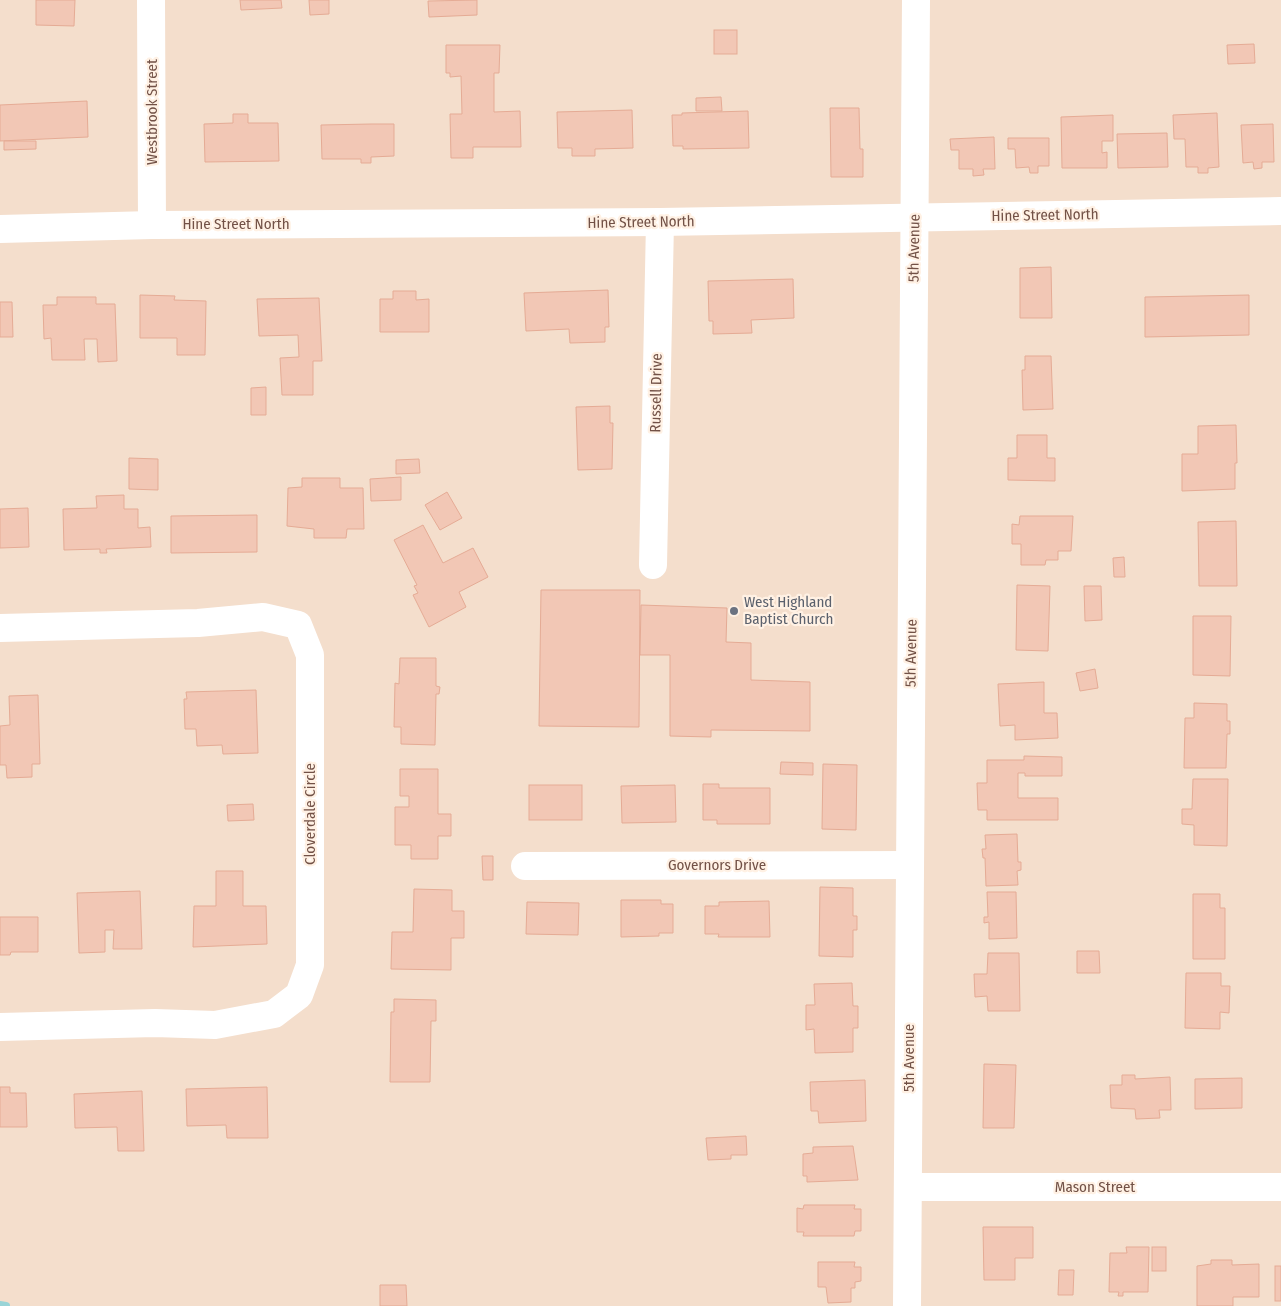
<svg xmlns="http://www.w3.org/2000/svg" width="1281" height="1306" viewBox="0 0 1281 1306" font-family="'Fira Sans Condensed',sans-serif">
	<style>
		.residential { fill: #f4decc }
		.lines { fill: none; stroke-linecap: round; stroke-linejoin: round }
		.stream { stroke: #99d4d7; stroke-width: 8 }
		.building { fill: #f2c7b5; stroke: #e5ab95 }
		.minor { stroke: #fff; stroke-width: 28 }
		.worship-dot { fill: #6b7280; stroke: #fff1e4; stroke-width: 2 }
		.labels { text-anchor: middle; stroke-width: 4.5; stroke-linejoin: round; paint-order: stroke }
		.street-label { font-size: 15px; fill: #725146; stroke: #fff1e4 }
		.worship-label { font-size: 15px; fill: #5b616d; stroke: #fff1e4; text-anchor: start }
	</style>
	<rect width="100%" height="100%" fill="#fcedde"/>
	<rect class="residential" x="0" y="0" width="1281" height="1306"/>
	<g class="lines">
		<path class="stream" d="M0,1305l6,1"/>
	</g>
	<g class="building">
		<path d="M36,0h39l-1,26 -38,-1z"/>
		<path d="M240,0h41l1,8 -41,2z"/>
		<path d="M309,0h20v14l-19,1z"/>
		<path d="M477,0v15l-48,2 -1,-16z"/>
		<rect x="714" y="30" width="23" height="24"/>
		<path d="M1254,44l1,19 -27,1 -1,-19z"/>
		<path d="M446,45h54l-1,28h-5v39l26,-1 1,36h-48v11h-22l-1,-44h12l-1,-38 -11,1v-4h-4z"/>
		<path d="M721,97l1,14h-26v-13z"/>
		<path d="M87,101l1,36 -88,4v-36z"/>
		<path d="M830,108h29l1,41h3v28h-32z"/>
		<path d="M632,110l1,38 -38,1v7h-23v-8h-14l-1,-36z"/>
		<path d="M748,111l1,37 -66,1v-3h-10l-1,-31h10v-2z"/>
		<path d="M1217,113l2,54 -11,1v5h-10v-6h-12l-1,-28h-11l-1,-24z"/>
		<path d="M233,114h15v9h30l1,38 -74,1 -1,-38 29,-1z"/>
		<path d="M1113,115v26h-11v12l5,-1v16h-45l-1,-51z"/>
		<path d="M371,124h23v32l-23,1v6h-10v-4h-39l-1,-34z"/>
		<path d="M1273,124l1,38h-12v6l-8,1 -1,-7 -10,1 -2,-38z"/>
		<path d="M1167,133l1,34 -50,1 -1,-34z"/>
		<path d="M994,137l1,32h-12l1,6 -11,1v-7h-14v-19h-8l-1,-11z"/>
		<path d="M1008,138h41v28h-11v7h-8l-1,-6 -13,1 -1,-19h-7z"/>
		<path d="M4,141h32v8l-32,1z"/>
		<path d="M1051,267l1,51h-32v-50z"/>
		<path d="M793,279l1,39 -43,2 1,13 -39,1v-13h-4l-1,-40z"/>
		<path d="M608,290l1,37h-4v15l-35,1 -1,-14 -43,2 -2,-38z"/>
		<path d="M393,291h23v9l13,-1v33h-49v-33h13z"/>
		<path d="M140,295l35,1 -1,4 32,1 -1,54h-28v-17h-37z"/>
		<path d="M1249,295v40l-104,2v-40z"/>
		<path d="M57,297h39v7h19l2,57 -19,1 -1,-23h-13l1,21h-33l-1,-22 -7,1 -1,-34h14z"/>
		<path d="M319,298l3,63h-9v34h-31l-2,-37 19,-1 -1,-22 -39,1 -2,-37z"/>
		<path d="M0,302h12l1,35h-13z"/>
		<path d="M1025,356h26l2,53 -30,1 -1,-40h3z"/>
		<path d="M266,387v28h-15v-27z"/>
		<path d="M610,406v17h3l-1,46 -34,1 -2,-63z"/>
		<path d="M1236,425l1,38h-2v26l-53,2v-37h16v-28z"/>
		<path d="M1017,435h30v23h8v23l-47,-1v-22h9z"/>
		<path d="M129,458l29,1v31l-29,-1z"/>
		<path d="M419,459l1,14 -24,1v-14z"/>
		<path d="M401,477v23l-30,1 -1,-22z"/>
		<path d="M302,478h38v10h23l1,41h-17l-1,9h-32v-9l-27,-3 1,-38 14,-1z"/>
		<path d="M447,492l15,26 -22,12 -15,-25z"/>
		<path d="M124,495v14h14v19l12,-1 1,20 -45,2 1,4h-7v-4l-36,1 -1,-41 34,-1 -1,-12z"/>
		<path d="M28,508l1,39 -29,1v-39z"/>
		<path d="M257,515v37l-86,1v-37z"/>
		<path d="M1020,516h53l-2,35h-13v9h-12l-1,5h-24v-21h-9v-20l7,1z"/>
		<path d="M1236,521l1,65h-38l-1,-64z"/>
		<path d="M423,525l20,38 30,-15 15,29 -29,15 7,15 -37,20 -16,-32 5,-2 -4,-7 3,-1 -23,-45z"/>
		<path d="M1124,557l1,20h-11l-1,-19z"/>
		<path d="M1017,585l33,1 -2,65 -32,-1z"/>
		<path d="M1084,586h17l1,34 -17,1z"/>
		<path d="M541,590h99l-1,137 -100,-1z"/>
		<path d="M641,605l86,3 -1,34 25,1v37l59,2v49l-99,-1v7l-41,-1v-81h-30z"/>
		<path d="M1193,616h38l-1,60 -37,-1z"/>
		<path d="M400,658h36v28l4,1 -1,7h-3l-1,51 -34,-1v-17h-7l1,-44 4,1z"/>
		<path d="M1095,669l3,19 -18,3 -4,-18z"/>
		<path d="M1044,682v31h13l1,25 -43,2v-15l-15,1 -2,-42z"/>
		<path d="M256,690l2,63 -35,1 -1,-9 -25,1 -1,-17h-11l-1,-30h3l-1,-7z"/>
		<path d="M38,695l2,69h-8v13l-25,1 -1,-13h-6v-39l10,-1 -1,-29z"/>
		<path d="M1194,703l33,1v17h3v13h-3l-1,34h-42l1,-50h9z"/>
		<path d="M1024,756l38,1v19h-37v-3h-7v25h40v22h-71v-10h-9l-1,-27h10v-23h37z"/>
		<path d="M781,762l32,1v12l-33,-1z"/>
		<path d="M823,764l34,1 -1,65 -34,-1z"/>
		<path d="M400,769h38v45h13v22h-13v23h-27v-14h-16v-38h14v-11h-9z"/>
		<path d="M1193,779h35l-1,67 -33,-1v-20l-12,-1v-15h10z"/>
		<path d="M703,784h16v4h51v36h-53v-4h-14z"/>
		<rect x="529" y="785" width="53" height="35"/>
		<path d="M675,785l1,37 -54,1 -1,-37z"/>
		<path d="M253,804l1,16 -26,1 -1,-16z"/>
		<path d="M1017,834l1,28h3v8l-4,1 1,14 -32,1 -1,-28h-2l-1,-9h4l-1,-14z"/>
		<path d="M482,856h11v24h-10z"/>
		<path d="M216,871h27v35h23l1,38 -74,3 1,-41h22z"/>
		<path d="M820,887l33,1v28h4v14h-4v27l-34,-1z"/>
		<path d="M414,889l38,1v21h12v27h-13v32l-60,-1 1,-37h21z"/>
		<path d="M140,891l2,58h-29l1,-19h-9v22l-26,1 -2,-60z"/>
		<path d="M987,892h29l1,46 -28,1v-17l-5,1v-6h4z"/>
		<path d="M1193,894h27v14h5v51h-32z"/>
		<path d="M621,900h40v4h12v29h-14v3l-38,1z"/>
		<path d="M769,901l1,36h-52l1,-3h-14v-28h14v-4z"/>
		<path d="M527,902l52,1 -1,32 -52,-1z"/>
		<path d="M0,917h38v35h-27l-1,3h-10z"/>
		<path d="M1077,951h22l1,22h-23z"/>
		<path d="M988,953h31l1,58h-32l-1,-15 -12,1 -1,-23h13z"/>
		<path d="M1186,973h35v13h9l-1,27 -9,-1v17l-35,-1z"/>
		<path d="M852,983l1,23h5v22h-5v24l-38,1 -1,-24 -8,1v-25h9l-1,-21z"/>
		<path d="M394,999l42,1v21h-5l-1,61h-40l1,-70h3z"/>
		<path d="M984,1064l32,1 -2,63h-31z"/>
		<path d="M1122,1075h13v4l35,-2 1,33h-12l1,8 -24,1 -1,-10 -24,-1 -1,-23h12z"/>
		<path d="M1242,1078v30l-47,1v-30z"/>
		<path d="M865,1080l1,41 -47,2 -1,-12h-7l-1,-29z"/>
		<path d="M0,1087h10v6h16l1,34h-27z"/>
		<path d="M267,1087l1,51h-41l-1,-13 -39,1 -1,-37z"/>
		<path d="M142,1091l2,60h-26l-1,-24 -42,1 -1,-34z"/>
		<path d="M746,1136l1,19h-16v4l-23,1 -2,-22z"/>
		<path d="M853,1146l5,34 -51,2v-6h-4v-22l10,-1v-6z"/>
		<path d="M804,1205h51l-1,4h7v22h-6l-1,5h-51l1,-4h-7v-24l6,1z"/>
		<path d="M983,1227h50v31h-18v22h-31z"/>
		<path d="M1126,1247h23l-1,45h-25v4h-5l1,-4h-10l1,-39h17z"/>
		<rect x="1152" y="1247" width="14" height="24"/>
		<path d="M1211,1260h21v5l27,-1v33h-26v9h-36v-40l14,-2z"/>
		<path d="M818,1262h37l-1,5h7v14l-6,1v6h-4v14l-23,1 -2,-16h-8z"/>
		<rect x="1275" y="1266" width="6" height="35"/>
		<path d="M1059,1270h15l-1,25h-15z"/>
		<path d="M380,1285h26l1,21h-27z"/>
	</g>
	<g class="lines">
		<g class="minor">
			<path d="M151,0l1,225"/>
			<path d="M0,229l152,-4 508,-3 621,-11"/>
			<path d="M653,565l7,-343"/>
			<path d="M0,628l198,-5 65,-6 35,8 12,30v310l-11,30 -25,19 -59,11 -60,-2 -155,4"/>
			<path d="M525,866l384,-1"/>
			<path d="M910,1187h371"/>
			<path d="M907,1306l9,-1306"/>
		</g>
	</g>
	<circle class="worship-dot" cx="734" cy="611" r="5"/>
	<g class="labels">
		<g class="street-label">
			<text transform="translate(152 112) rotate(-90)" y="5">Westbrook Street</text>
			<text transform="translate(1045 215) rotate(-1)" y="5">Hine Street North</text>
			<text transform="translate(641 222) rotate(-1)" y="5">Hine Street North</text>
			<text x="236" y="229">Hine Street North</text>
			<text transform="translate(914 248) rotate(-89)" y="5">5th Avenue</text>
			<text transform="translate(656 393) rotate(-89)" y="5">Russell Drive</text>
			<text transform="translate(911 653) rotate(-89)" y="5">5th Avenue</text>
			<text transform="translate(310 814) rotate(-90)" y="5">Cloverdale Circle</text>
			<text x="717" y="870">Governors Drive</text>
			<text transform="translate(909 1058) rotate(-90)" y="5">5th Avenue</text>
			<text x="1095" y="1192">Mason Street</text>
		</g>
		<g class="worship-label">
			<text x="744" y="607">West Highland<tspan x="744" dy="17">Baptist Church</tspan></text>
		</g>
	</g>
</svg>
